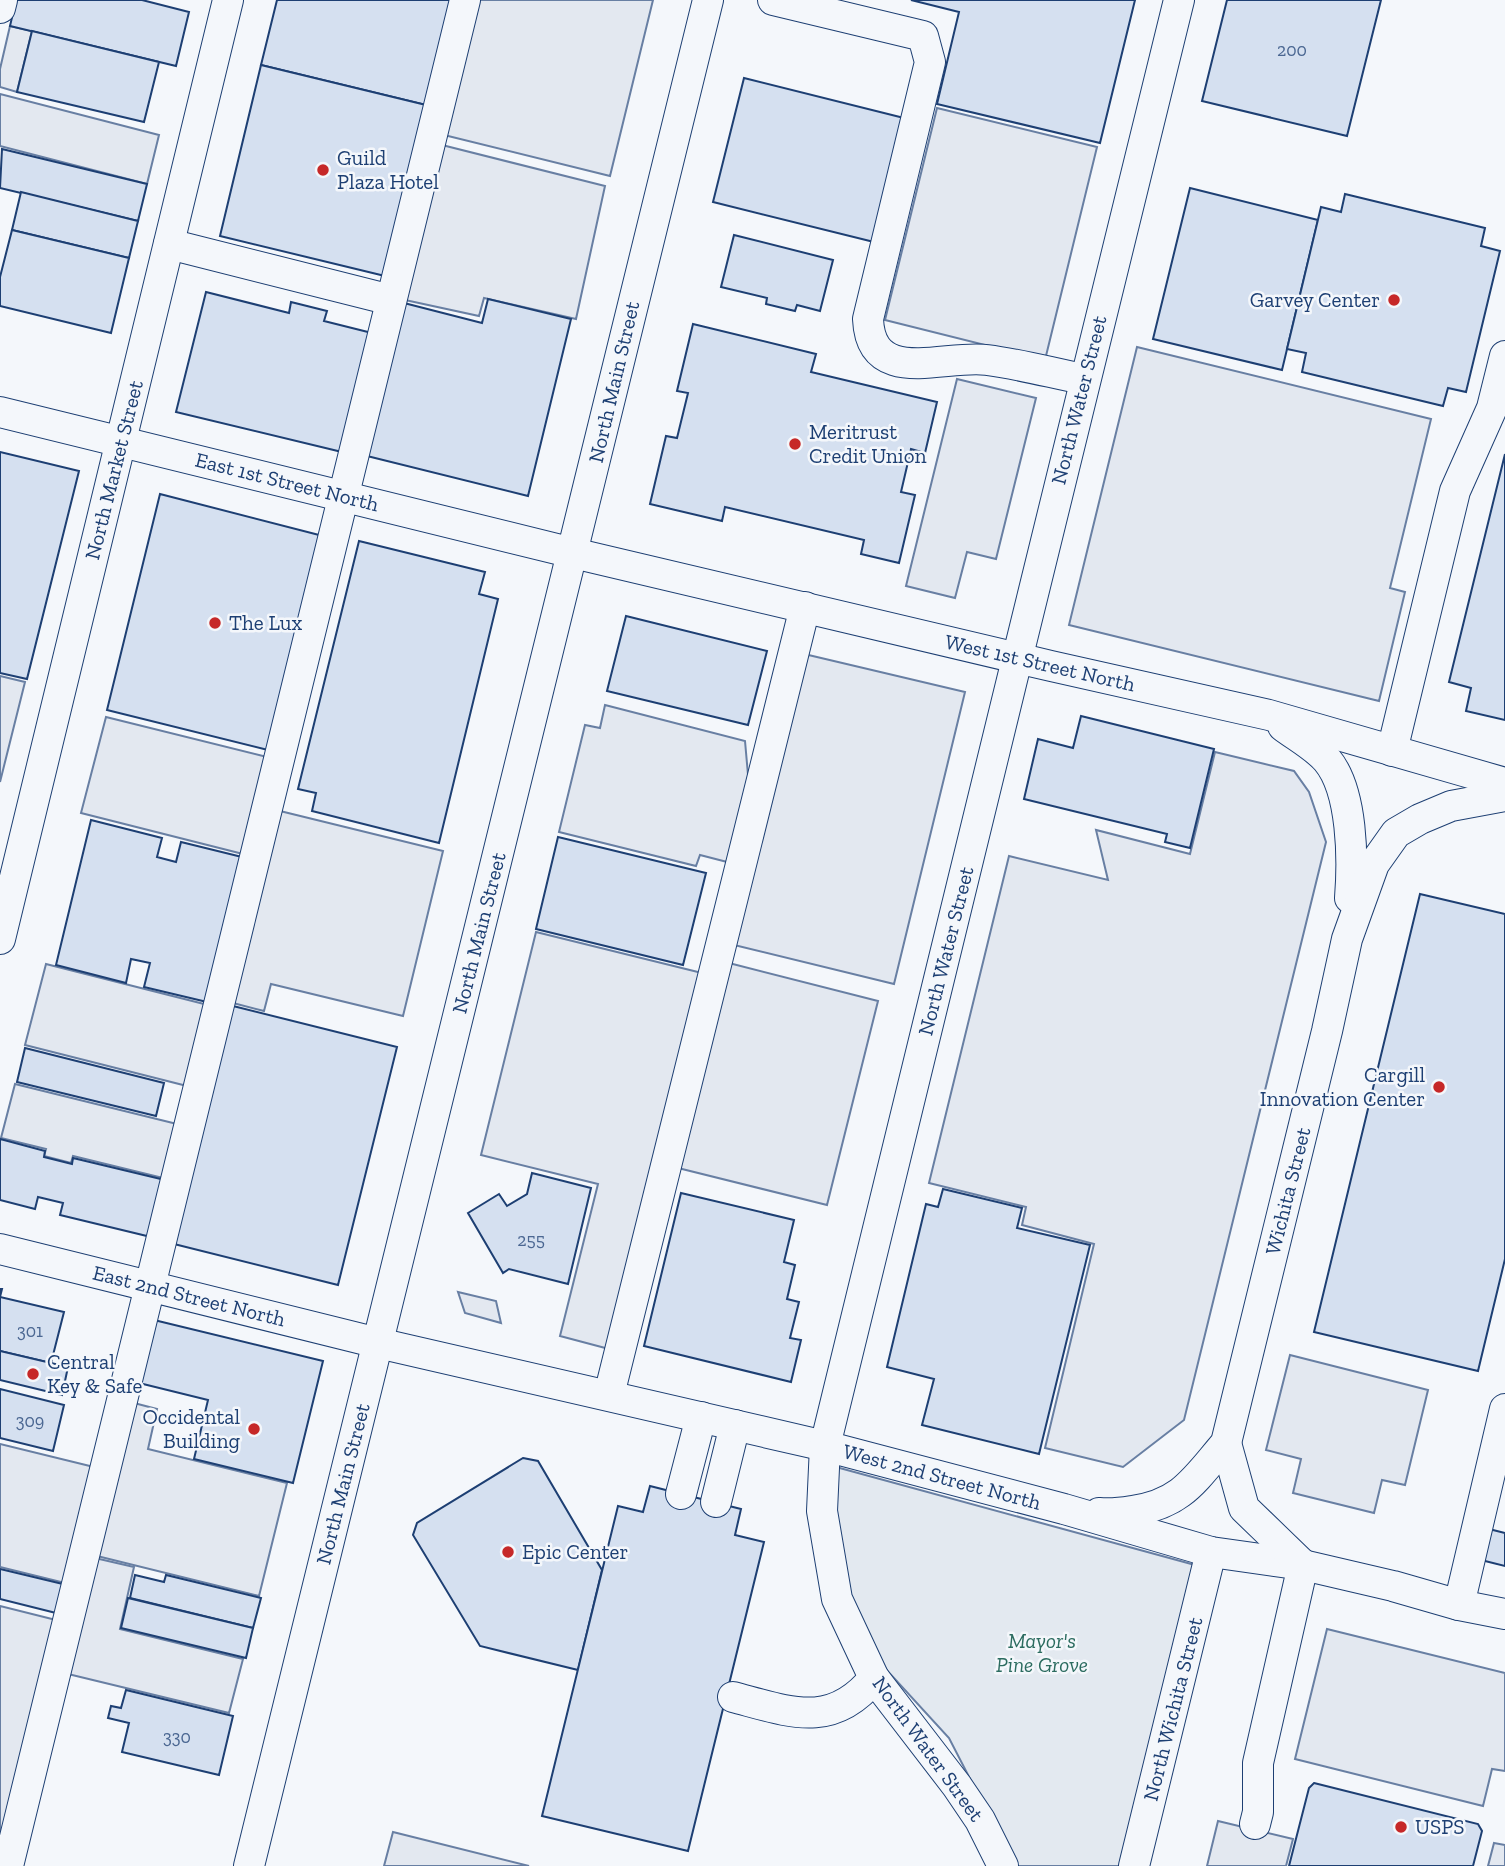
<svg xmlns="http://www.w3.org/2000/svg" width="1505" height="1866" viewBox="0 0 1505 1866" font-family="'Zilla Slab',serif">
	<style>
		.green { fill: #e3e9f0; stroke: #687fa3; stroke-width: 2 }
		.parking { fill: #e3e8f0; stroke: #687fa3; stroke-width: 2 }
		.building { fill: #d5e0f0; stroke: #1d3f73; stroke-width: 2 }
		.lines { fill: none; stroke-linecap: round; stroke-linejoin: round }
		.minor-casing { stroke: #1d3f73; stroke-width: 32 }
		.minor { stroke: #f4f7fb; stroke-width: 30 }
		.poi-dot { fill: #c62828; stroke: #f4f7fb; stroke-width: 2.5 }
		.labels { text-anchor: middle; stroke-width: 5; stroke-linejoin: round; paint-order: stroke }
		.number-label { font-size: 18px; fill: #4b6792 }
		.poi-label { font-size: 21px; fill: #1d3f73; stroke: #f4f7fb; text-anchor: start }
		.street-label { font-size: 21px; fill: #1d3f73; stroke: #f4f7fb }
		.park-label { font-size: 21px; font-style: italic; fill: #2c6c60; stroke: #f4f7fb }
	</style>
	<rect width="100%" height="100%" fill="#f4f7fb"/>
	<path class="green" d="M836,1467l359,98 -75,301h-105l-66,-128 -67,-73 -35,-74 -13,-67z"/>
	<g class="parking">
		<path d="M477,0h176l-43,176 -166,-41z"/>
		<path d="M10,26l22,5 -15,61 -17,-5v-18z"/>
		<path d="M0,94l159,41 -12,49 -147,-38z"/>
		<path d="M937,108l160,39 -52,213 -160,-40z"/>
		<path d="M442,145l163,41 -29,133 -92,-21 -5,18 -74,-16z"/>
		<path d="M1137,347l294,72 -41,169 15,4 -26,109 -310,-76z"/>
		<path d="M957,379l79,19 -40,161 -29,-7 -12,46 -49,-12z"/>
		<path d="M800,653l165,39 -71,292 -164,-40z"/>
		<path d="M0,676l25,6 -25,100z"/>
		<path d="M605,705l140,36 4,45 -18,77 -31,-8 -4,11 -137,-34 26,-107 15,3z"/>
		<path d="M106,717l161,40 -24,97 -162,-41z"/>
		<path d="M1215,752l79,19 15,21 17,50 -142,578 -61,47 -78,-19 49,-204 -72,-19 4,-18 -97,-24 80,-327 99,24 -12,-50 94,24z"/>
		<path d="M280,811l163,40 -40,165 -132,-32 -7,27 -31,-8z"/>
		<path d="M536,932l166,41 -93,376 -49,-13 38,-152 -117,-29z"/>
		<path d="M725,962l153,39 -51,204 -153,-38z"/>
		<path d="M46,964l162,41 -21,81 -162,-41z"/>
		<path d="M15,1084l162,40 -14,54 -90,-22 -2,7 -27,-7 2,-7 -45,-11z"/>
		<path d="M458,1292l38,9 5,22 -36,-10z"/>
		<path d="M1290,1355l138,35 -23,95 -23,-5 -8,33 -81,-20 8,-34 -35,-9z"/>
		<path d="M134,1403l23,6 -9,40 139,34 -28,113 -162,-40z"/>
		<path d="M0,1444l94,23 -29,116 -65,-16z"/>
		<path d="M95,1558l39,9 -14,62 123,30 -14,54 -161,-39z"/>
		<path d="M0,1606l56,14 -56,226z"/>
		<path d="M1327,1629l178,44v98l-13,-2 -9,37 -188,-47z"/>
		<path d="M1218,1821l75,18 -7,27h-79z"/>
		<path d="M393,1832l136,34h-145z"/>
		<path d="M1494,1843l11,2v21h-17z"/>
	</g>
	<g class="building">
		<path d="M16,0h126l47,12 -13,54 -166,-40z"/>
		<path d="M277,0h175l-26,105 -165,-40z"/>
		<path d="M911,0h224l-35,143 -163,-39 22,-92z"/>
		<path d="M1227,0h154l-34,136 -145,-35z"/>
		<path d="M32,31l127,31 -15,60 -127,-30z"/>
		<path d="M261,65l165,40 -41,171 -165,-40z"/>
		<path d="M744,78l164,41 -30,124 -165,-41z"/>
		<path d="M2,149l145,35 -9,37 -138,-33z"/>
		<path d="M1190,188l128,32 -36,150 -129,-31z"/>
		<path d="M21,192l117,29 -9,37 -117,-28z"/>
		<path d="M1345,194l140,34 -4,18 19,5 -34,141 -18,-4 -5,18 -141,-34 4,-19 -19,-4 34,-142 20,5z"/>
		<path d="M12,230l117,28 -18,75 -111,-27v-29z"/>
		<path d="M734,235l99,25 -13,51 -23,-6 -2,6 -29,-7 1,-6 -46,-11z"/>
		<path d="M206,292l83,21 2,-11 36,9 -3,10 48,12 -30,119 -166,-40z"/>
		<path d="M488,299l83,20 -43,177 -161,-40 37,-153 78,20z"/>
		<path d="M693,324l123,30 -5,18 126,30 -12,51 -14,-4 -10,43 14,3 -16,68 -38,-9 3,-14 -139,-33 -3,14 -72,-17 16,-68 11,2 11,-45 -11,-2z"/>
		<path d="M0,452l79,19 -52,208 -27,-6z"/>
		<path d="M1505,454v266l-39,-9 5,-23 -22,-6z"/>
		<path d="M160,494l163,42 -51,215 -165,-41z"/>
		<path d="M359,541l126,31 -6,22 19,5 -59,244 -127,-32 4,-18 -18,-4z"/>
		<path d="M626,616l141,35 -19,74 -141,-34z"/>
		<path d="M1081,716l133,33 -24,99 -25,-6 2,-8 -143,-35 14,-60 35,9z"/>
		<path d="M91,820l71,18 -5,19 19,5 5,-20 61,15 -35,145 -63,-15 6,-24 -19,-4 -5,24 -70,-18z"/>
		<path d="M558,837l148,36 -23,92 -147,-36z"/>
		<path d="M1420,894l85,20v345l-27,112 -164,-39z"/>
		<path d="M233,1006l164,41 -59,238 -164,-41z"/>
		<path d="M25,1048l139,35 -8,33 -139,-34z"/>
		<path d="M0,1139l45,12 -1,6 28,7 1,-6 92,22 -14,57 -91,-22 3,-12 -25,-6 -3,12 -35,-9z"/>
		<path d="M532,1173l59,15 -23,96 -59,-15 -6,4 -35,-60 31,-19 8,12 20,-12z"/>
		<path d="M943,1189l79,19 -5,20 73,17 -51,209 -117,-29 12,-46 -47,-12 39,-163 12,3z"/>
		<path d="M681,1193l113,27 -10,42 11,3 -8,34 12,3 -9,36 11,2 -10,42 -147,-36z"/>
		<path d="M0,1289h2l-2,8 64,15 -13,51 -51,-12z"/>
		<path d="M154,1320l169,41 -30,122 -99,-24 14,-59 -69,-17z"/>
		<path d="M0,1351l68,16 -6,28 -62,-15z"/>
		<path d="M0,1389l64,16 -11,46 -53,-13z"/>
		<path d="M523,1458l15,3 64,109 -24,100 -98,-24 -67,-111 4,-12z"/>
		<path d="M650,1486l91,23 -6,26 29,7 -76,309 -146,-35 76,-310 25,6z"/>
		<path d="M1489,1529l16,4v33l-24,-6z"/>
		<path d="M0,1569l67,16 -7,29 -60,-15z"/>
		<path d="M135,1575l29,7 2,-7 95,23 -8,30 -123,-30z"/>
		<path d="M128,1598l125,30 -7,30 -125,-30z"/>
		<path d="M126,1690l107,26 -14,59 -97,-23 7,-29 -21,-5 3,-12 10,2z"/>
		<path d="M1314,1783l164,41 4,7 -9,35h-184l20,-78z"/>
	</g>
	<g class="lines">
		<defs>
			<g id="minor">
				<path d="M773,0l150,36 7,26 -62,257c3,69 77,35 119,41 32,4 65,13 96,19"/>
				<path d="M0,8l2,-8"/>
				<path d="M169,244l222,56"/>
				<path d="M0,412l573,141 478,113 218,49 236,68"/>
				<path d="M1283,726c13,10 33,21 44,34 26,31 26,100 23,138"/>
				<path d="M1392,751l63,-260 37,-83 13,-52"/>
				<path d="M0,939l228,-939"/>
				<path d="M0,1249l378,94 447,103 239,63 147,43 92,13 90,21 66,19 46,9"/>
				<path d="M609,1395l196,-788"/>
				<path d="M1226,1443l18,65 59,57"/>
				<path d="M681,1494l20,-77"/>
				<path d="M716,1502l19,-77"/>
				<path d="M1099,1513c11,1 21,0 33,-2 50,-7 63,-32 94,-68l101,-412 20,-92 27,-75 22,-31 24,-14 31,-13 54,-10"/>
				<path d="M1459,1605l46,-196"/>
				<path d="M733,1697c57,15 99,33 141,-19"/>
				<path d="M1255,1824l3,-12v-49l45,-198"/>
				<path d="M8,1866l457,-1866"/>
				<path d="M249,1866l459,-1866"/>
				<path d="M1003,1866l-23,-46 -23,-34 -83,-108 -37,-79 -15,-88 3,-65c120,-481 233,-965 354,-1446"/>
				<path d="M1134,1866l77,-314"/>
			</g>
		</defs>
		<use href="#minor" class="minor-casing"/>
		<use href="#minor" class="minor"/>
	</g>
	<g class="poi-dot">
		<circle cx="323" cy="170" r="7"/>
		<circle cx="1394" cy="300" r="7"/>
		<circle cx="795" cy="444" r="7"/>
		<circle cx="215" cy="623" r="7"/>
		<circle cx="1439" cy="1087" r="7"/>
		<circle cx="33" cy="1374" r="7"/>
		<circle cx="254" cy="1429" r="7"/>
		<circle cx="508" cy="1552" r="7"/>
		<circle cx="1401" cy="1827" r="7"/>
	</g>
	<g class="labels">
		<g class="number-label">
			<text x="1292" y="56">200</text>
			<text x="531" y="1246">255</text>
			<text x="30" y="1337">301</text>
			<text x="30" y="1427">309</text>
			<text x="177" y="1743">330</text>
		</g>
		<g class="poi-label">
			<text x="337" y="165">Guild<tspan x="337" dy="24">Plaza Hotel</tspan></text>
			<text x="1380" y="307" text-anchor="end">Garvey Center</text>
			<text x="809" y="439">Meritrust<tspan x="809" dy="24">Credit Union</tspan></text>
			<text x="229" y="630">The Lux</text>
			<text x="1425" y="1082" text-anchor="end">Cargill<tspan x="1425" dy="24">Innovation Center</tspan></text>
			<text x="47" y="1369">Central<tspan x="47" dy="24">Key &amp; Safe</tspan></text>
			<text x="240" y="1424" text-anchor="end">Occidental<tspan x="240" dy="24">Building</tspan></text>
			<text x="522" y="1559">Epic Center</text>
			<text x="1415" y="1834">USPS</text>
		</g>
		<g class="street-label">
			<text transform="translate(614 382) rotate(-77)" y="7">North Main Street</text>
			<text transform="translate(1079 400) rotate(-76)" y="7">North Water Street</text>
			<text transform="translate(114 470) rotate(-76)" y="7">North Market Street</text>
			<text transform="translate(287 482) rotate(14)" y="7">East 1st Street North</text>
			<text transform="translate(1040 663) rotate(13)" y="7">West 1st Street North</text>
			<text transform="translate(479 933) rotate(-76)" y="7">North Main Street</text>
			<text transform="translate(946 951) rotate(-76)" y="7">North Water Street</text>
			<text transform="translate(1288 1191) rotate(-76)" y="7">Wichita Street</text>
			<text transform="translate(189 1296) rotate(14)" y="7">East 2nd Street North</text>
			<text transform="translate(942 1477) rotate(15)" y="7">West 2nd Street North</text>
			<text transform="translate(343 1484) rotate(-76)" y="7">North Main Street</text>
			<text transform="translate(1173 1709) rotate(-76)" y="7">North Wichita Street</text>
			<text transform="translate(928 1749) rotate(54)" y="7">North Water Street</text>
		</g>
		<g class="park-label">
			<text x="1042" y="1648">Mayor's<tspan x="1042" dy="24">Pine Grove</tspan></text>
		</g>
	</g>
</svg>
